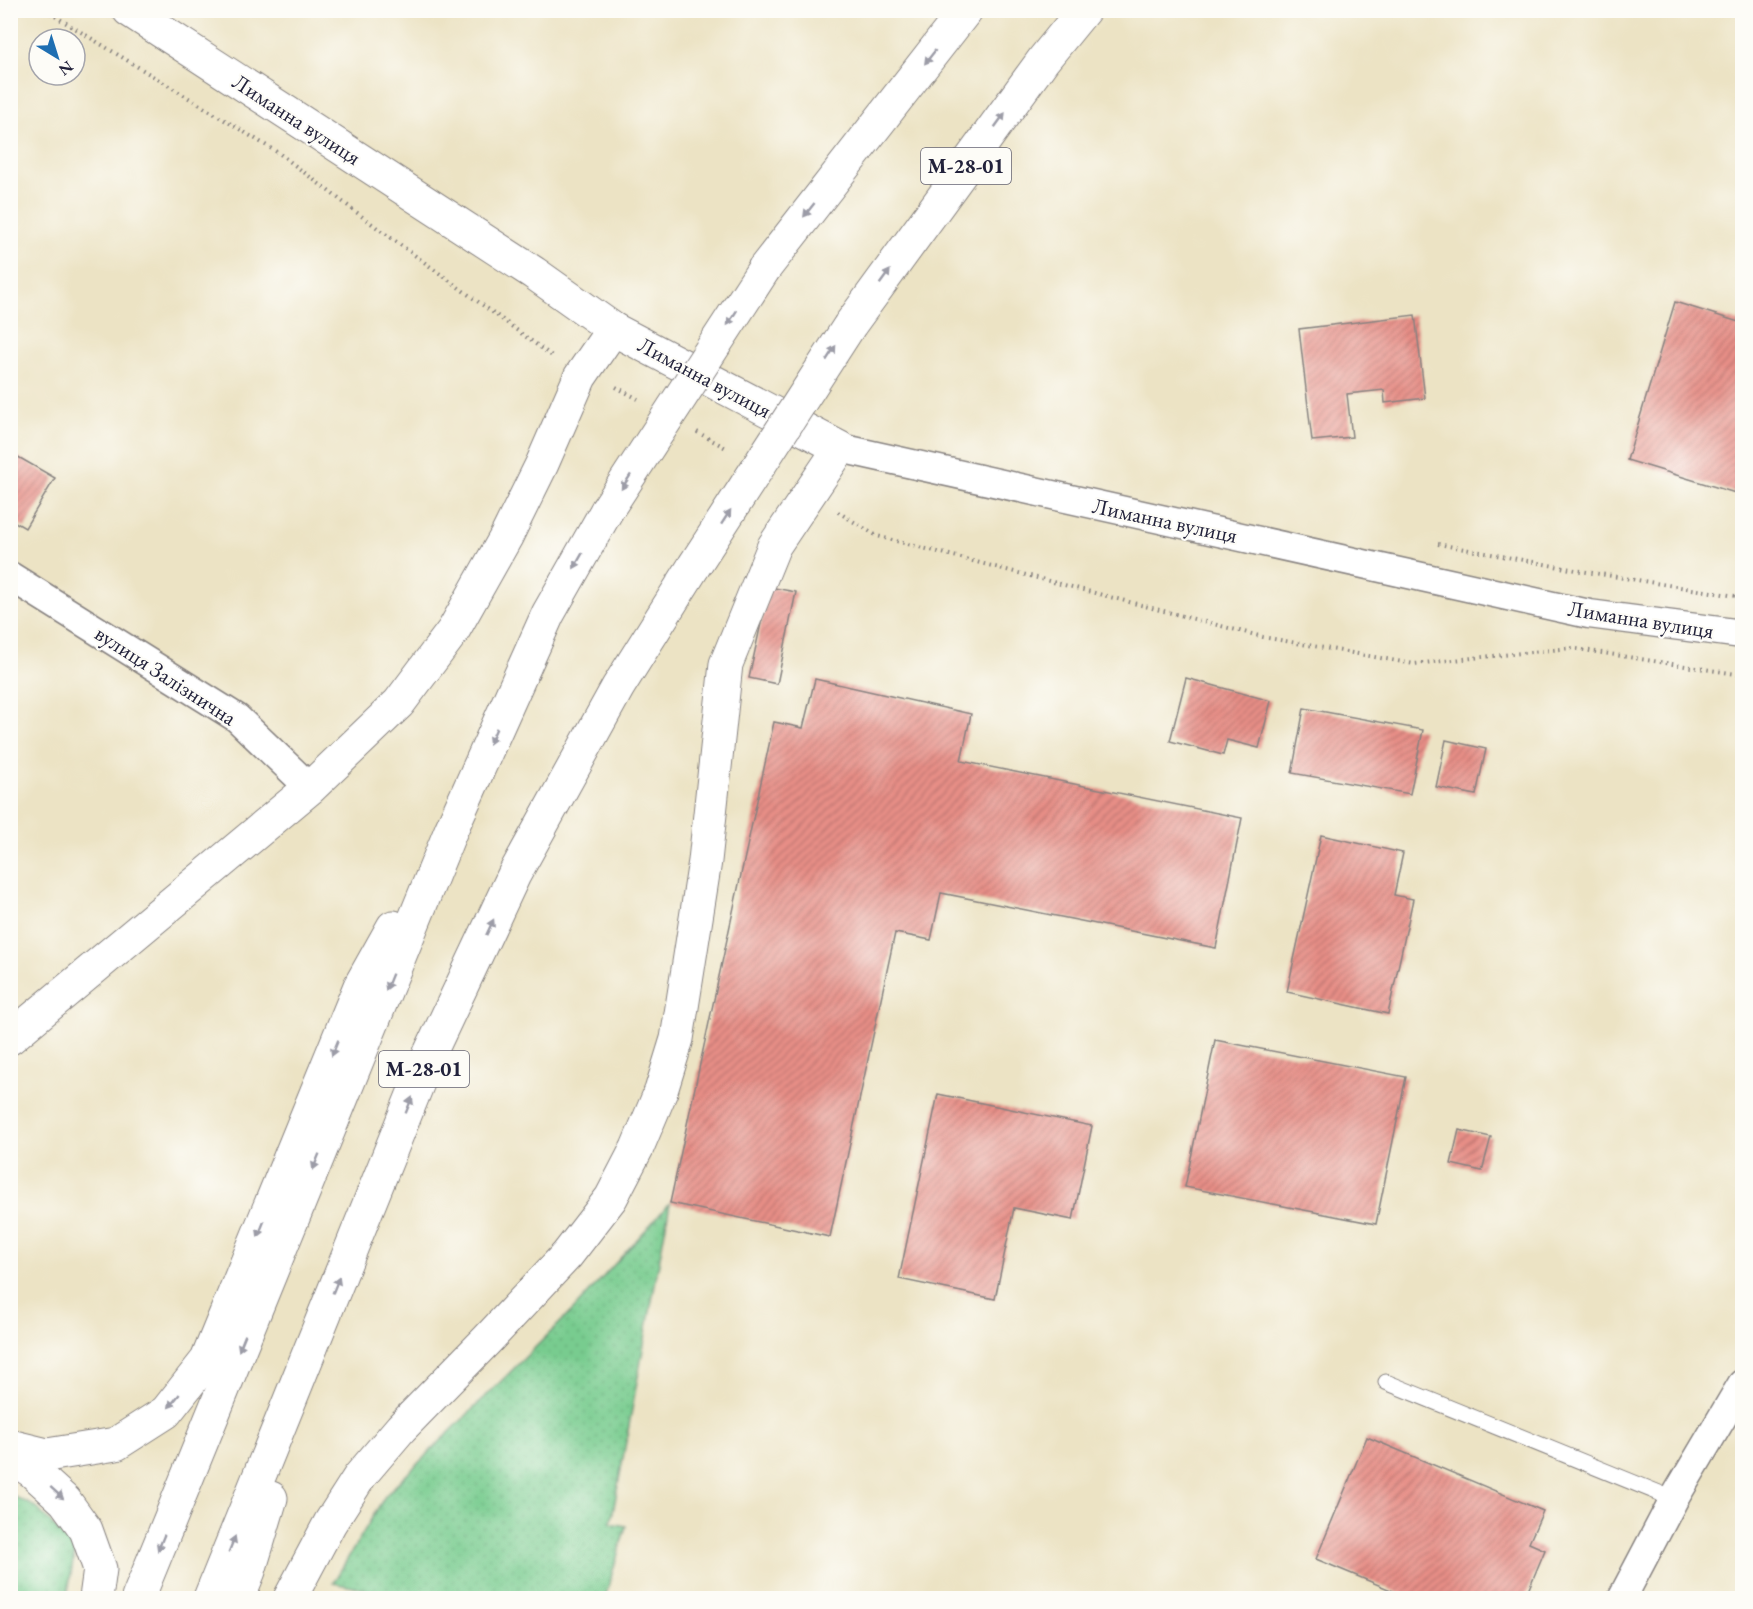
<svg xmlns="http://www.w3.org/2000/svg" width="1753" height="1609" viewBox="0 0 1753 1609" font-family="'EB Garamond',serif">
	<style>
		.grass { fill: url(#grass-dots); stroke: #4d7765; stroke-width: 1.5 }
		.building { fill: url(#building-hatch) }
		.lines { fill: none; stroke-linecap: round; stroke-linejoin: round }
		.service-casing { stroke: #878280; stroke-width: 17 }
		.minor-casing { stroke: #878280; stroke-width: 31 }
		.secondary-casing { stroke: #878280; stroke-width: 35 }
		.trunk-casing { stroke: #878280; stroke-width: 35 }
		.path { stroke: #878280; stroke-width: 4; stroke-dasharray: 1.5 4.5; stroke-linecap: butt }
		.service { stroke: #fff; stroke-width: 15 }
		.minor { stroke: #fff; stroke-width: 28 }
		.secondary { stroke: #fff; stroke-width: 33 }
		.trunk { stroke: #fff; stroke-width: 33 }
		.trunk-bridge-casing { stroke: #878280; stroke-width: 35; stroke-linecap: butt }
		.trunk-bridge { stroke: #fff; stroke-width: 33 }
		.oneway { fill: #9c9ca7 }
		.labels { text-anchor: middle; stroke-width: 4.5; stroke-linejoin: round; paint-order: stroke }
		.shield { fill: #fdfcf7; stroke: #646373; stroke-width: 1.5 }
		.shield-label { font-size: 21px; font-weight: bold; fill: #22223b }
		.street-label { font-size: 22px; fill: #22223b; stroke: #fdfcf7 }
	</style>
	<defs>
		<pattern id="grass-dots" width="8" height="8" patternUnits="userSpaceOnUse" patternTransform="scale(1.5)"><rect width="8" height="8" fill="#78cc8f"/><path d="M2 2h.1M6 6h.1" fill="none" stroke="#68af7c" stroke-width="1.8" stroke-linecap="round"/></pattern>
		<pattern id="building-hatch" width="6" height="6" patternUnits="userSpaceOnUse" patternTransform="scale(1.5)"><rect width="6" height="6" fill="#e78e86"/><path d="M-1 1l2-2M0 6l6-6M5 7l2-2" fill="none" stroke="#bb746f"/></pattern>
	</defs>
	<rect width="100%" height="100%" fill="#fdfcf7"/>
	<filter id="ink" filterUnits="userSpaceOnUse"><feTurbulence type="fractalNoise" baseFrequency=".0167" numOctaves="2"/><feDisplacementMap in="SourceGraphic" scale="12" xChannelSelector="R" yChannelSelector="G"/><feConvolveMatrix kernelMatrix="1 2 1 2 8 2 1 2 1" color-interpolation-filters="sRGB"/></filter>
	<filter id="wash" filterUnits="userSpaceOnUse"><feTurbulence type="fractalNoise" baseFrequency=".008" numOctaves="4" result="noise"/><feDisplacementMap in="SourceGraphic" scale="24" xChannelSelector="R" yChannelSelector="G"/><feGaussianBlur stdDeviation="1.35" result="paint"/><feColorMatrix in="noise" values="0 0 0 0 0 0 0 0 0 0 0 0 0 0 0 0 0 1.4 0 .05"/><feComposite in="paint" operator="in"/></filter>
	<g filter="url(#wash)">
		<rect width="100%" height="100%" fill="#ece3c4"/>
		<g class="grass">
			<path d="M670,1203l-59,320 15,3 -21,72h-197l-75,-15 52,-87 189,-187z"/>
			<path d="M11,1495l25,12 39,42 -8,49h-56z"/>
		</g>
		<g id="blocks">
			<g class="building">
				<path d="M1675,302l67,21v172l-115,-35z"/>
				<path d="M1415,315l10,83 -40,5 -1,-13 -37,4 5,43 -40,4 -13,-112z"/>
				<path d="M13,454l42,24 -30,50 -15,-9v-62z"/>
				<path d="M769,587l27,5 -19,92 -28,-6z"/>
				<path d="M1186,678l85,23 -12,47 -32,-8 -4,15 -53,-14z"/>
				<path d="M815,679l156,35 -10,47 281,57 -26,130 -275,-55 -10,47 -36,-7 -65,304 -160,-34 104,-481 29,6z"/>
				<path d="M1304,708l119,22 -13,64 -118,-21z"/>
				<path d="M1446,740l40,9 -10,46 -40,-8z"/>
				<path d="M1321,835l82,18 -9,42 19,4 -25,115 -101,-22z"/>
				<path d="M1215,1040l191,37 -30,147 -191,-37z"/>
				<path d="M938,1094l154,32 -19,94 -59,-12 -19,91 -96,-20z"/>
				<path d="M1459,1130l32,7 -9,34 -31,-7z"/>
				<path d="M1367,1437l176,74 -14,32 16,7 -20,48h-115l-94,-39z"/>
			</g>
		</g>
	</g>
	<g filter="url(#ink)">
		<use href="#blocks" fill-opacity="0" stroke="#878280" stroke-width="1.5"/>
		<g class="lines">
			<defs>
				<path id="service" d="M1386,1382l288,117"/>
				<g id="minor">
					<path d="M840,448l749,166 153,20"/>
					<path d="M10,576l227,142 73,70"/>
					<path d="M1622,1598l52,-99 68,-115"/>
				</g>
				<g id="secondary">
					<path d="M129,10l405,263 79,56 227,119 -66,98 -48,118 -21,197 -28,178 -16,52 -24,57 -26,50 -44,57 -80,85 -86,88 -41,48 -30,47 -40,75"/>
					<path d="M10,1038l300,-250 89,-85 54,-72 53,-94 36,-73 38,-87 33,-48"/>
				</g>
				<g id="trunk">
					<path d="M764,269l202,-259"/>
					<path d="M850,325l194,-266 40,-49"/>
					<path d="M10,1446l37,9 69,-11 50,-32 41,-52 153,-374 33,-59"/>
					<path d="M10,1457l22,14 33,30 21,29 14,39 -4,29"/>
					<path d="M138,1598l313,-768 97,-216 59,-104"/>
					<path d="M210,1598l220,-545 84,-178 104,-188 76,-121"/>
					<path d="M238,1598l11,-27 22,-73"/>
				</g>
			</defs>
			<use href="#service" class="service-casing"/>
			<use href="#minor" class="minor-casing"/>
			<use href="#secondary" class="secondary-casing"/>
			<use href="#trunk" class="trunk-casing"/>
			<g class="path">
				<path d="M45,10l235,144 84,64 188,138"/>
				<path d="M616,387l22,12"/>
				<path d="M697,432l31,17"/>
				<path d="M838,512l39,24 386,101 151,27 157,-16 171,27"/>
				<path d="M1438,544l143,27 161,26"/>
			</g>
			<use href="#service" class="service"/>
			<use href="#minor" class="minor"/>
			<use href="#secondary" class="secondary"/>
			<use href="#trunk" class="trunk"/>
			<defs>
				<g id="trunk-bridge">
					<path d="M607,510l157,-241"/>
					<path d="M694,566l156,-241"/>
				</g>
			</defs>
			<use href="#trunk-bridge" class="trunk-bridge-casing"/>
			<use href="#trunk-bridge" class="trunk-bridge"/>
		</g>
		<defs><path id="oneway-solid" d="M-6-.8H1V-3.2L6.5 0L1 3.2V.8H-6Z" transform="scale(1.5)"/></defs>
		<g class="oneway">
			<use href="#oneway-solid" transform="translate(930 57) rotate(128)"/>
			<use href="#oneway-solid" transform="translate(1000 120) rotate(-54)"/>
			<use href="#oneway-solid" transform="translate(809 210) rotate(128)"/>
			<use href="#oneway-solid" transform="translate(885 277) rotate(-54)"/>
			<use href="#oneway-solid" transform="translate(732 318) rotate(123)"/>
			<use href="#oneway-solid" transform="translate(831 353) rotate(-57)"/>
			<use href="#oneway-solid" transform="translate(626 482) rotate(123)"/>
			<use href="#oneway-solid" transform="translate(726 517) rotate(-57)"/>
			<use href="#oneway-solid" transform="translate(578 561) rotate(120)"/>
			<use href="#oneway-solid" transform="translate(493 736) rotate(114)"/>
			<use href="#oneway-solid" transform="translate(490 927) rotate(-65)"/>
			<use href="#oneway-solid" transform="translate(389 982) rotate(112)"/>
			<use href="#oneway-solid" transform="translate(335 1048) rotate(112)"/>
			<use href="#oneway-solid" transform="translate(409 1105) rotate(-68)"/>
			<use href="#oneway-solid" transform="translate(316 1162) rotate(112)"/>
			<use href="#oneway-solid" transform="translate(261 1229) rotate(112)"/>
			<use href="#oneway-solid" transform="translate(336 1285) rotate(-68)"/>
			<use href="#oneway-solid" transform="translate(242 1343) rotate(112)"/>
			<use href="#oneway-solid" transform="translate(174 1401) rotate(129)"/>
			<use href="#oneway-solid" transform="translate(57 1493) rotate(42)"/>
			<use href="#oneway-solid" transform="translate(161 1543) rotate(112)"/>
			<use href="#oneway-solid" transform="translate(232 1544) rotate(-68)"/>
		</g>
	</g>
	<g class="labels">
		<g class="shield">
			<rect x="921" y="148" width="90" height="36" rx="4.5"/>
			<rect x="379" y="1051" width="90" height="36" rx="4.5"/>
		</g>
		<g class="shield-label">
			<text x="966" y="173">М-28-01</text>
			<text x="424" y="1076">М-28-01</text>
		</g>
		<g class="street-label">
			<text transform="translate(297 119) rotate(33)" y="8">Лиманна вулиця</text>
			<text transform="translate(705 377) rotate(28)" y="8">Лиманна вулиця</text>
			<text transform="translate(1165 520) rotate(12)" y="8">Лиманна вулиця</text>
			<text transform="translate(1641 619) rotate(9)" y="8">Лиманна вулиця</text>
			<text transform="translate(166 675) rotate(33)" y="8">вулиця Залізнична</text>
		</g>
	</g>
	<rect width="1753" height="1609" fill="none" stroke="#fdfcf7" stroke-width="36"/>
	<g transform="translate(57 57) rotate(142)"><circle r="28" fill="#fdfcf7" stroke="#a5a5ac" stroke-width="1.5"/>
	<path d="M0-4.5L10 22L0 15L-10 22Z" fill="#1f6fb2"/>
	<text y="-9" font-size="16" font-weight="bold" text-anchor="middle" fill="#22223b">N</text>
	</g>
</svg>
